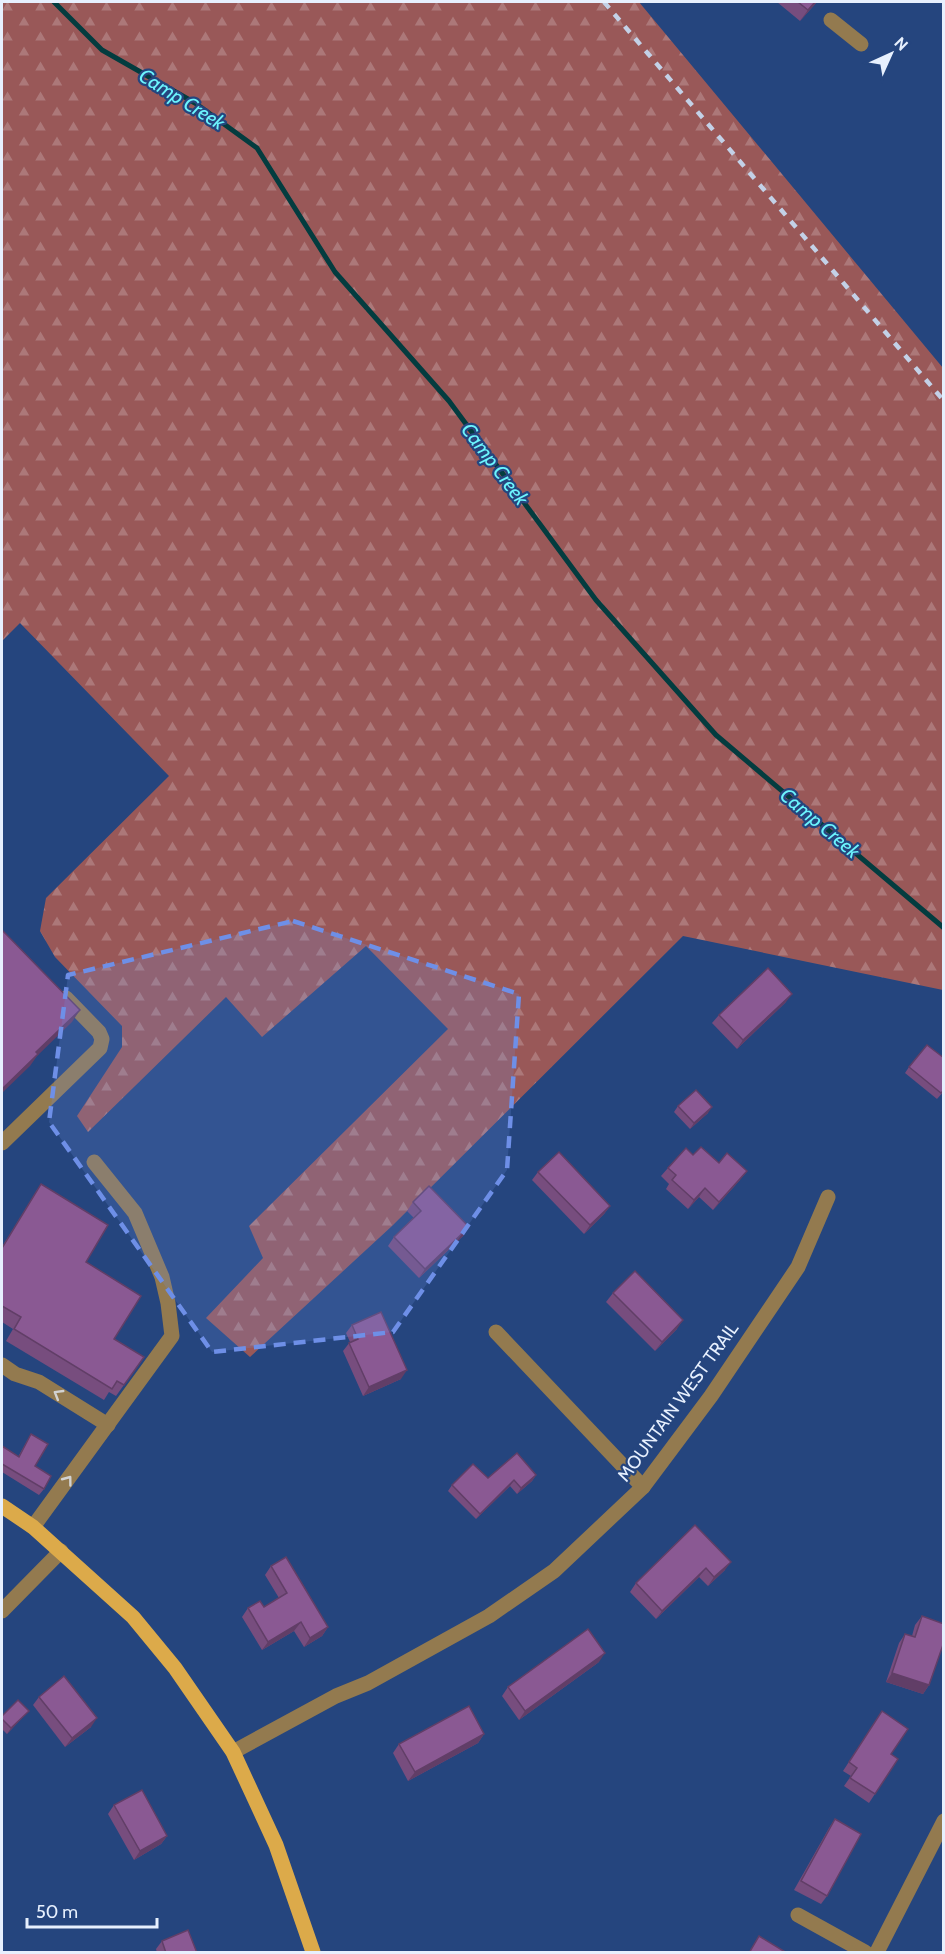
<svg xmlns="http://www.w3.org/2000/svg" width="945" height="1954" viewBox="0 0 945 1954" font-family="Cabin,sans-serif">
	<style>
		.forest { fill: url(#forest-firs) }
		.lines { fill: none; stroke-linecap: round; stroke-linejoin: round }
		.stream { stroke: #033c3f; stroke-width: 5 }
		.minor { stroke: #937a4f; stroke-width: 15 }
		.major { stroke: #dcaa4a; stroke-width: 15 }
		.rail { stroke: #c3d1e7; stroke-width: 4.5; stroke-dasharray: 8 8; stroke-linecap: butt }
		.wall { fill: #774d7e }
		.shaded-wall { fill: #613e67 }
		.building { fill: #8a5993; stroke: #613e67; stroke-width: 1.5 }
		.oneway { stroke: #d2d2d2 }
		.marked { fill: #6e8fe7; fill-opacity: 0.2; stroke: #6e8fe7; stroke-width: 4.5; stroke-dasharray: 12 8; stroke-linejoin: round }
		.labels { text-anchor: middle; stroke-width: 4.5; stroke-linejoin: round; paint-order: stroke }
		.street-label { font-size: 18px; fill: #e7f0fe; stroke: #25457e }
		.water-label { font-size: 20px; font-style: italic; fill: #6cf5fe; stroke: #25457e }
	</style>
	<defs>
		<pattern id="forest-firs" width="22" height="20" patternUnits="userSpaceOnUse" patternTransform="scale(1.5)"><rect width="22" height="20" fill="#995858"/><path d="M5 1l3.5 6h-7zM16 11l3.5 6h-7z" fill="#ac7879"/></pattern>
	</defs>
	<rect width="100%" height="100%" fill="#25457e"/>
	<path class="forest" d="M2,2h637l304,366v622l-260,-54 -291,290 -142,131 -44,-39 57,-60 -14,-32 199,-197 -82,-83 -104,91 -36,-40 -138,135 -11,-16 45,-69v-21l-67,-69 -15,-26 6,-33 123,-122 -149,-153 -18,18z"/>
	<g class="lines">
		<path class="stream" d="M54,2l48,48 93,53 62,45 78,124 114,129 147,199 120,135 228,193"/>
		<g class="minor">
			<path d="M831,20l30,24"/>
			<path d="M2,1143l98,-95 2,-9 -3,-7 -33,-34"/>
			<path d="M496,1332l147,155"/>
			<path d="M2,1365l13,9 24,8 69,43"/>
			<path d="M33,1527l139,-191 -4,-33 -6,-26 -27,-64 -41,-51"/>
			<path d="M2,1611l59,-60"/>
			<path d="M233,1752l103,-56 32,-13 121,-67 65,-45 89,-84 68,-91 87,-129 30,-70"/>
			<path d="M798,1915l67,37"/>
			<path d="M877,1952l67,-131"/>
		</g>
		<path class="major" d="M2,1506l31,21 100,90 42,51 58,84 43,93 37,107"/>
		<path class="rail" d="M604,2l340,399"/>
	</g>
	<g class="wall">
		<path d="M777,2h40l-17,19z"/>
		<path d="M786,1002l-49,47 -25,-26 7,-8z"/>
		<path d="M909,1067l35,24 -7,8 -32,-26z"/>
		<path d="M678,1106l30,7 -18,16 -16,-17z"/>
		<path d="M693,1155l26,8 21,17 -27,30 -14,-13 -11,12 -22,-20 3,-5 -8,-8 7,-8z"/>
		<path d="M538,1172l72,34 -6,8 -20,20 -52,-54z"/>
		<path d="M41,1184l45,78 28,77 30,18 -28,39 -7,-4 -5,8 -98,-59 7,-12 -11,-7v-75z"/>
		<path d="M413,1202l56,25 -6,9 -44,42 -31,-32 6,-9 20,-19 -7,-7z"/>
		<path d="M613,1293l64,36 -22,22 -49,-49z"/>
		<path d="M352,1325l49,54 -38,17 -20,-45 7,-9 -4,-9z"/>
		<path d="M31,1434l4,32 9,23 -5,6 -37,-23v-26l16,11z"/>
		<path d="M536,1475l-4,6 -15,13 -7,-8 -34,33 -28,-28 4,-6 36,-7z"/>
		<path d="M695,1525l30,45 -17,16 -9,-9 -43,42 -26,-27 6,-9z"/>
		<path d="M271,1566l57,61 -6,9 -18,11 -10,-16 -32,19 -20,-33 6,-9 16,-1 15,-9 -14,-23z"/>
		<path d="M922,1616l7,69 -6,9 -37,-12 13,-39 6,-9 7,2 3,-11z"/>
		<path d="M599,1662l-80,58 -17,-24 6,-9z"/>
		<path d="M39,1697l52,30 -26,20 -32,-42z"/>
		<path d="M29,1711l-5,5 -17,18 -5,-5v-13z"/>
		<path d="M882,1711l9,43 7,5 -29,44 -25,-17 7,-10 -8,-5z"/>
		<path d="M484,1734l-6,9 -70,38 -15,-28 6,-9z"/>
		<path d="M114,1805l53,31 -6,8 -27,16 -26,-46z"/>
		<path d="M835,1819l-8,77 -6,8 -27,-14 35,-62z"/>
		<path d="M162,1941l35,12h-40l-1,-4z"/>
	</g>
	<g class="shaded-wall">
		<path d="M815,2h2l-17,19 8,-11z"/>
		<path d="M792,994l-6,8 -49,47 6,-9z"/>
		<path d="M80,1010l-8,12 -35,34 -7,10 -28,27v-4l34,-37z"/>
		<path d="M712,1107l-4,6 -18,16 4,-6z"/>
		<path d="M747,1171l-7,9 -27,30 6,-8z"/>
		<path d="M705,1188l-6,9 -11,12 6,-9z"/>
		<path d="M610,1206l-6,8 -20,20 6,-9z"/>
		<path d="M469,1227l-6,9 -44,42 6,-9z"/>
		<path d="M683,1320l-6,9 -22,22 7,-9z"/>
		<path d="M407,1370l-6,9 -38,17 6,-9z"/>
		<path d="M536,1475l-4,6 -15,13 4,-6z"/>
		<path d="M514,1480l-4,6 -34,33 4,-5z"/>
		<path d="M731,1562l-6,8 -17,16 6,-9z"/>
		<path d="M706,1568l-7,9 -43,42 6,-8z"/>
		<path d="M301,1622l-7,9 -32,19 6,-8z"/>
		<path d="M328,1627l-6,9 -18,11 6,-9z"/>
		<path d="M605,1653l-6,9 -80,58 6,-9z"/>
		<path d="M892,1673l37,12 -6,9 -37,-12z"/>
		<path d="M29,1711l-5,5 -17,18 4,-6z"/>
		<path d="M97,1718l-6,9 -26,20 7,-9z"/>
		<path d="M484,1734l-6,9 -70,38 7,-9z"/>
		<path d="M167,1836l-6,8 -27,16 6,-9z"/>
	</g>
	<g class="building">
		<path d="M798,2h17l-7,8z"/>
		<path d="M2,930l78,80 -44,42 2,2 -36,35z"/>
		<path d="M768,968l24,26 -49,46 -24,-25z"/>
		<path d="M927,1045l17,13v32l-3,3 -32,-26z"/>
		<path d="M696,1090l16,17 -18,16 -16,-17z"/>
		<path d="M701,1147l18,16 8,-10 20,18 -28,31 -14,-14 -11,12 -22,-20 4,-5 -8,-7 18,-20 7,7z"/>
		<path d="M559,1152l51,54 -20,19 -52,-53z"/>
		<path d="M41,1184l67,41 -22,37 55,34 -27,43 30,18 -20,28 -7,-4 -5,8 -98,-60 7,-12 -19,-11v-58z"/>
		<path d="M429,1186l40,41 -44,42 -31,-32 27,-26 -8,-9z"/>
		<path d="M635,1271l48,49 -21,22 -49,-49z"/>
		<path d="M381,1312l26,58 -38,17 -20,-44 9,-4 -6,-14z"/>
		<path d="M31,1434l17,10 -13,22 16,10 -7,13 -42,-25v-18l17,11z"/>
		<path d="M517,1453l19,22 -15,13 -7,-8 -34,34 -28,-29 21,-21 15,14z"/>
		<path d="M695,1525l36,37 -17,15 -8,-9 -44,43 -26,-28z"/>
		<path d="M286,1557l42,70 -18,11 -9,-16 -33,20 -20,-34 12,-7 4,6 23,-14 -16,-27z"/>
		<path d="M922,1616l22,8v18l-15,43 -37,-12 13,-39 10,3z"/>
		<path d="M588,1629l17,24 -80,58 -17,-24z"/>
		<path d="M64,1676l33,42 -25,20 -33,-41z"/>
		<path d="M18,1700l11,11 -18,17 -9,-9v-3z"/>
		<path d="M469,1706l15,28 -69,38 -16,-28z"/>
		<path d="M882,1711l26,18 -17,25 7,5 -23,35 -25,-16 7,-10 -8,-6z"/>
		<path d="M142,1790l25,46 -27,15 -26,-46z"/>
		<path d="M835,1819l26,15 -34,62 -26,-15z"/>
		<path d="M188,1930l9,23h-31l-4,-12z"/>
		<path d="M759,1936l28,17h-38z"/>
	</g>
	<defs><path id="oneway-chevron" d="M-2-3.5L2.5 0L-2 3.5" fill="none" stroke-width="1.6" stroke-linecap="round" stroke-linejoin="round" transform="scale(1.5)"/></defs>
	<g class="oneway">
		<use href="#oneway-chevron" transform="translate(58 1394) rotate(-149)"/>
		<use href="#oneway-chevron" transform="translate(68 1480) rotate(-53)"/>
	</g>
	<path class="marked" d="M293,921l226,73 -12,176 -114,162 -181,20 -163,-230 19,-147z"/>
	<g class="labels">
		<g class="street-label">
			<text transform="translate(678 1402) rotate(-54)" y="6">MOUNTAIN WEST TRAIL</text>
		</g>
		<g class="water-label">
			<text transform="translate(182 99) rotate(32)" y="7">Camp Creek</text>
			<text transform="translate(495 464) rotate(53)" y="7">Camp Creek</text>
			<text transform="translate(820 823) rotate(40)" y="7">Camp Creek</text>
		</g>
	</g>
	<rect width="945" height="1954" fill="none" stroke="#e7f0fe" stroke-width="6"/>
	<g transform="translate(891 54) rotate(45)" stroke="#25457e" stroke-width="4.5" paint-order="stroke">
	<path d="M0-4.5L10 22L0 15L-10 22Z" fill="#e7f0fe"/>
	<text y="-9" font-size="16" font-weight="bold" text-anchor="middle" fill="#e7f0fe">N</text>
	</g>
	<path d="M27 1918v9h130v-9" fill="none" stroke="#e7f0fe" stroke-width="3"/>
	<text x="36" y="1918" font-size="18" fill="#e7f0fe" stroke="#25457e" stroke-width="4.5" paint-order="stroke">50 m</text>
</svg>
